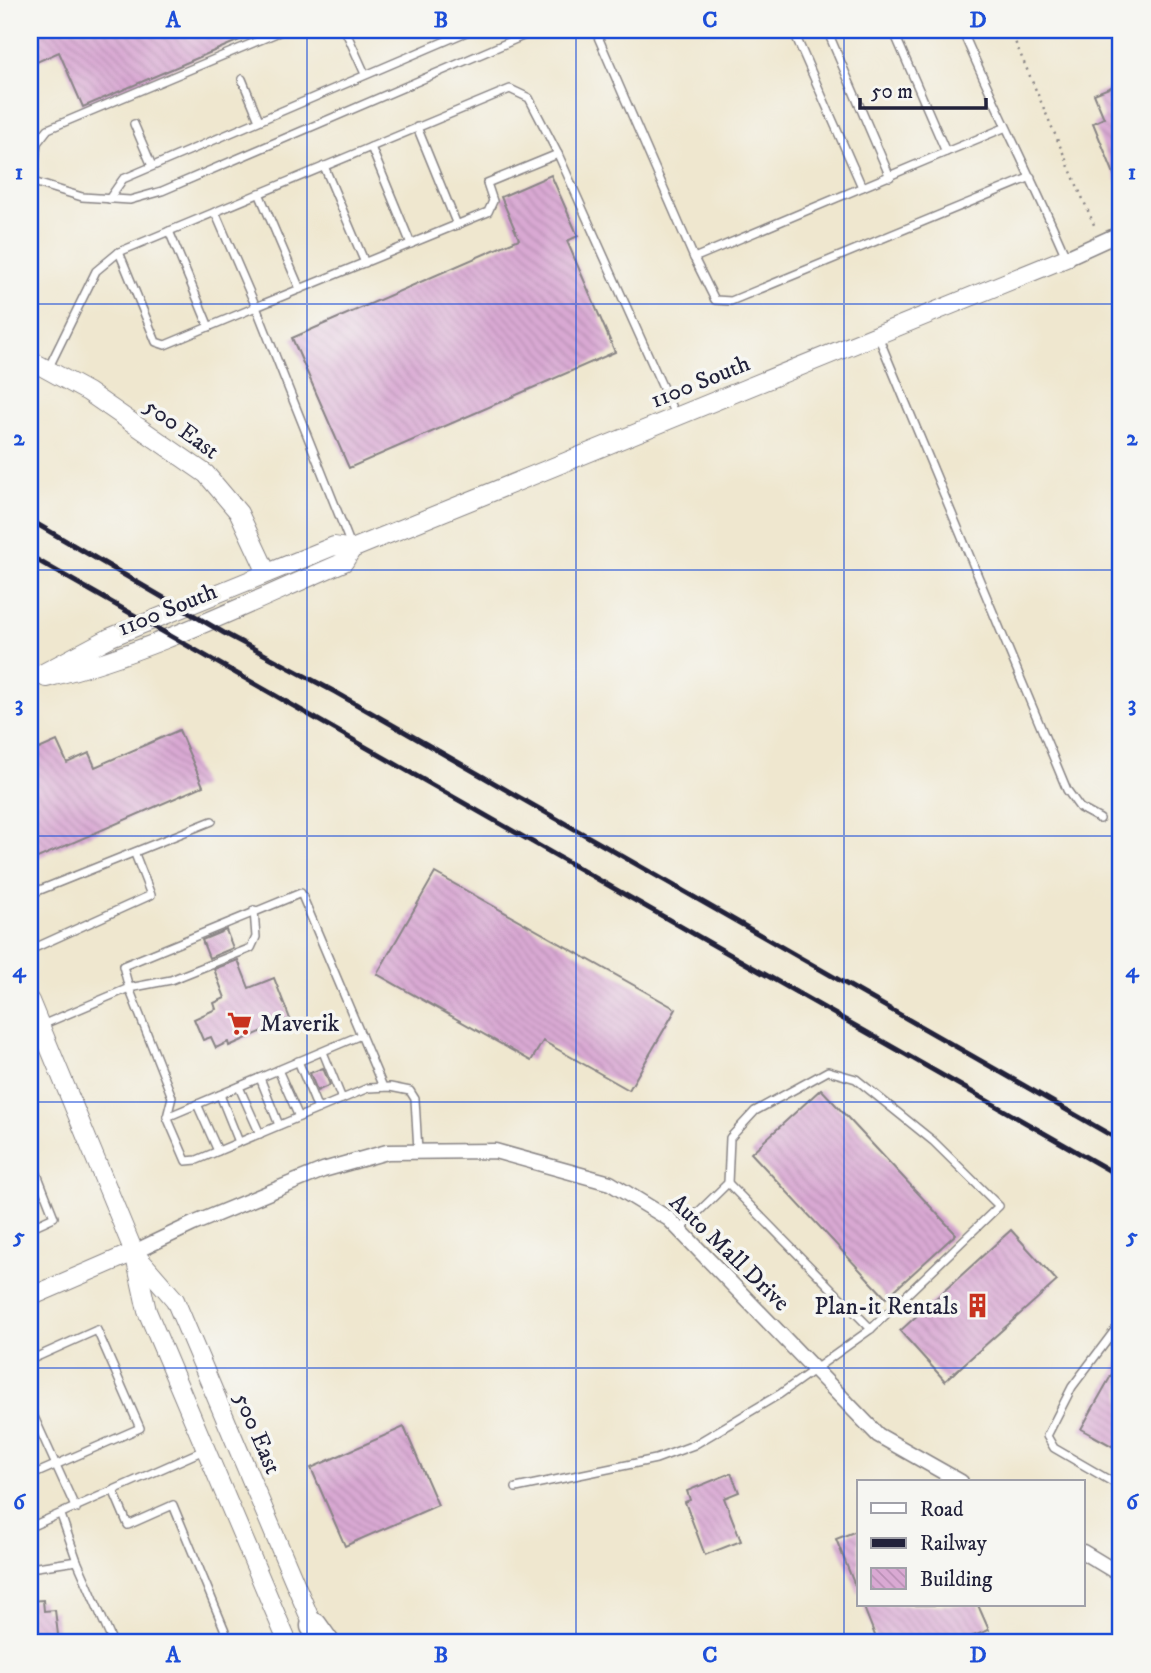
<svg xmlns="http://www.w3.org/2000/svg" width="1151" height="1673" viewBox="0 0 1151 1673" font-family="'IM FELL DW Pica',serif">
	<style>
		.building { fill: url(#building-back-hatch) }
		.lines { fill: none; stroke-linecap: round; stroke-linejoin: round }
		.service-casing { stroke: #888485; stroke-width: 10 }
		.minor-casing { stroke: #888485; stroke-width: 17 }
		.tertiary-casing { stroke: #888485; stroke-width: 20 }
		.motorway-casing { stroke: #888485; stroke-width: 29 }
		.path { stroke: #888485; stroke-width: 2.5; stroke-dasharray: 2 5; stroke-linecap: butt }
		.service { stroke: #fff; stroke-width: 7 }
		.minor { stroke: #fff; stroke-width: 14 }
		.tertiary { stroke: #fff; stroke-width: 18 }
		.motorway { stroke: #fff; stroke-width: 26 }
		.rail { stroke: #22223b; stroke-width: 5 }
		.grid { fill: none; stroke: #1d4ed8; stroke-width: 2; stroke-opacity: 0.55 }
		.labels { text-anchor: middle; stroke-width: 7; stroke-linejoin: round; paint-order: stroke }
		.street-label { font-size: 24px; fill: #22223b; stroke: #f6f6f2 }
		.poi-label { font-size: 24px; fill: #22223b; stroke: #f6f6f2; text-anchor: start }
		.neatline { fill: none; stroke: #1d4ed8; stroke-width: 2.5 }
		.grid-label { font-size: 23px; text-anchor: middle; font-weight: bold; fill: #1d4ed8 }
	</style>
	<defs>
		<pattern id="building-back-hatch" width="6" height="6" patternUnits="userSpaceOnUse" patternTransform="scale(1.75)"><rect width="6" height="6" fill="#d9a9d3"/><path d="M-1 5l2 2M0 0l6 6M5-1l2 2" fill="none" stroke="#ba91b6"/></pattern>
	</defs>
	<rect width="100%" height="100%" fill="#f6f6f2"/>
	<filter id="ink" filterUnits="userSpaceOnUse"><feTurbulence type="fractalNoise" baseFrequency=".0143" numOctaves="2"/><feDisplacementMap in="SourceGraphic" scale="14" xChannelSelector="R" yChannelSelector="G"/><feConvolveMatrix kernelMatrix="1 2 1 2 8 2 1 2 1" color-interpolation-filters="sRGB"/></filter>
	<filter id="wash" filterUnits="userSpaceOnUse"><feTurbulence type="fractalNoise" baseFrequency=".00686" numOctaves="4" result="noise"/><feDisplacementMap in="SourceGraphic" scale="28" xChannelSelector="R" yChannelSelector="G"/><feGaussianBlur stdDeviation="1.57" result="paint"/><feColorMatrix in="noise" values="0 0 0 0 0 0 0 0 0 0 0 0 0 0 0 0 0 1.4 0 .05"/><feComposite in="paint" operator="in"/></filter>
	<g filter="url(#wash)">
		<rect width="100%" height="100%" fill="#efe7cf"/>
		<g id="blocks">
			<g class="building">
				<path d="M30,30h233l-180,77 -24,-55 -29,13z"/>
				<path d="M1121,83v108l-28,-68 11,-5 -10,-24z"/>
				<path d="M551,175l27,61 -11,5 48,111 -266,116 -57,-130 227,-99 -18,-42z"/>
				<path d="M179,730l24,56 -170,74 -3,-8v-99l27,-12 10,22 22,-10 6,14z"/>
				<path d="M435,873l241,136 -47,81 -86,-49 -12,20 -154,-87z"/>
				<path d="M226,930l7,18 -24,10 -7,-18z"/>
				<path d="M238,960l11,28 25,-10 16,41 -61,27 -1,-4 -12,6 -5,-11 -8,3 -9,-21 22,-10 -2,-6 11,-5 -11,-29z"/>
				<path d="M323,1068l7,17 -13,6 -7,-18z"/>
				<path d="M821,1089l135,145 -70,64 -135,-145z"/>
				<path d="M1011,1230l46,51 -112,100 -45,-50z"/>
				<path d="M1121,1358v93l-40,-22z"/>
				<path d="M404,1427l34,78 -93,41 -34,-78z"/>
				<path d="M731,1473l8,19 -15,6 17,43 -36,14 -20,-53 5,-2 -3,-9z"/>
				<path d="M859,1530v63h-1l-22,-54z"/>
				<path d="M43,1600l1,11 11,-1 4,33h-29v-42z"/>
				<path d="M863,1605h115l11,25 -33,13h-78z"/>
			</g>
		</g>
	</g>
	<g filter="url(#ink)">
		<use href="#blocks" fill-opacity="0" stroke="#888485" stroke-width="2"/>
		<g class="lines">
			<defs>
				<g id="service">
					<path d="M595,30l99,228 252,-106 -53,-122"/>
					<path d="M793,30l69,157"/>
					<path d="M827,30l63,147"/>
					<path d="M962,30c33,77 71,150 104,227"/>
					<path d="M346,32l19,42"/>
					<path d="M242,79l17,41"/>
					<path d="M134,124l18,42"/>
					<path d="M417,127l40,98"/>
					<path d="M371,147l40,97"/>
					<path d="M946,152l58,-24"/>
					<path d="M324,166l41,97"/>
					<path d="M30,181l52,16 48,3 32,-9 375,-161"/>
					<path d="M33,181l4,-38 11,-14 236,-99"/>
					<path d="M259,193l41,96"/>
					<path d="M109,199l14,-20 348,-149"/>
					<path d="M169,231l40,96"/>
					<path d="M119,252l37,90 9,3 91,-38 -41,-95"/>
					<path d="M694,258l21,42 16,1 300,-124"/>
					<path d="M878,336l189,454 13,18 20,11"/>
					<path d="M48,369l48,-98 23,-19 391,-163 19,9 29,56 118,263"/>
					<path d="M352,548l-96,-241 232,-95 5,-11 -6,-18 71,-29"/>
					<path d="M30,894l182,-73"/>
					<path d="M254,910l2,27 -5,11 -80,32 -42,8 -6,-22 178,-73 82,194"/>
					<path d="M30,950l121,-55 -16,-41"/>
					<path d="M30,1030l99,-42 43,109 -5,20 19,44 11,-1 171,-72 22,-1 20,4 5,8 3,52"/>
					<path d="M323,1052l19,47"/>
					<path d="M298,1061l20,48"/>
					<path d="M278,1070l21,47"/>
					<path d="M260,1078l19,47"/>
					<path d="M239,1087l21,47"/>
					<path d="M220,1095l19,47"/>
					<path d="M197,1104l21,47"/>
					<path d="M167,1117l194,-82"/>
					<path d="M30,1156l24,61 -24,11"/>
					<path d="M728,1183l143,146"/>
					<path d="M1121,1322l-49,65 -25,49 7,12 67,39"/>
					<path d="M30,1360l67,-30 43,98 -110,48"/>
					<path d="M30,1408l46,101"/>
					<path d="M516,1488l140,-29 38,-14 86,-51 91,-65 128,-123 -66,-65 -77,-62 -28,-8 -73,40 -25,27 -2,45 -48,47"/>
					<path d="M114,1492l14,33 45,-20 55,133 -14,5"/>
					<path d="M61,1515l16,46 36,82"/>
					<path d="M30,1527l174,-77"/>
					<path d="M30,1568l47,-7"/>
				</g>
				<g id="minor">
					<path d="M1066,258l55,-25"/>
					<path d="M134,1252l59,-28 130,-54 64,-18 108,-1 115,32 59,36 209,216 83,47"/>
					<path d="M1083,1552l38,23"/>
				</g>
				<g id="tertiary">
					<path d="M30,360l58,32 118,82 33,39 28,60"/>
					<path d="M46,678c103,-25 200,-74 298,-116l8,-13"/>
					<path d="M30,680l81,-43 223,-91 18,3 714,-291"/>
					<path d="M30,1001l104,251 13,59 141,332"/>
					<path d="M136,1255l39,45 142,335"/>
					<path d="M30,1297l104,-45"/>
				</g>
				<path id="motorway" d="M314,1626l12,17"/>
			</defs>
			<use href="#service" class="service-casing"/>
			<use href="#minor" class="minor-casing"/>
			<use href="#tertiary" class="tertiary-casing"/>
			<use href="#motorway" class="motorway-casing"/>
			<g class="path">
				<path d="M1010,30l85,197"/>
				<path d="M1112,269l9,-4"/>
				<path d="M1112,814l9,-5"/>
			</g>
			<use href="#service" class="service"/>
			<use href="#minor" class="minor"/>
			<use href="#tertiary" class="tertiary"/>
			<use href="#motorway" class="motorway"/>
			<g class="rail">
				<path d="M30,520l194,113 111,59 786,449"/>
				<path d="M30,556l1091,621"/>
			</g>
		</g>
	</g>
	<path class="grid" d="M307,30v1613M576,30v1613M844,30v1613M30,304h1091M30,570h1091M30,836h1091M30,1102h1091M30,1368h1091"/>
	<defs>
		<symbol id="supermarket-bare" viewBox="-9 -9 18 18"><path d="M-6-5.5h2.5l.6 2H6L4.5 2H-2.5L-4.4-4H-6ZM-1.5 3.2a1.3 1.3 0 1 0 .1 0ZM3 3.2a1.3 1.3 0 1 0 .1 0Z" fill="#c8321e" stroke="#f6f6f2" stroke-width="2.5" paint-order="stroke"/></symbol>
		<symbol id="building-bare" viewBox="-9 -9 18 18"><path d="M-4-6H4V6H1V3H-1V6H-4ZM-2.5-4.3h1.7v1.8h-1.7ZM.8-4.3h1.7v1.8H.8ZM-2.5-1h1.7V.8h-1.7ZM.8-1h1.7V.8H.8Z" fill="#c8321e" stroke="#f6f6f2" stroke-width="2.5" paint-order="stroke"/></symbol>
	</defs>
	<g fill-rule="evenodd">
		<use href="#supermarket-bare" x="222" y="1006" width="35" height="35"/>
		<use href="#building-bare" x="960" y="1288" width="35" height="35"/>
	</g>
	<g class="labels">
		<g class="street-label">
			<text transform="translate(700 381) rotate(-22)" y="8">1100 South</text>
			<text transform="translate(182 428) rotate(36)" y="8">500 East</text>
			<text transform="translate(167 609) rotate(-22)" y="8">1100 South</text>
			<text transform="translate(730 1252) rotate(44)" y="8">Auto Mall Drive</text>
			<text transform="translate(258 1433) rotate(67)" y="8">500 East</text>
		</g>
		<g class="poi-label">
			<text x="260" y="1031">Maverik</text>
			<text x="958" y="1314" text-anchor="end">Plan-it Rentals</text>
		</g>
	</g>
	<rect width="1151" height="1673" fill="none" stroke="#f6f6f2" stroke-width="77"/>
	<rect x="857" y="1480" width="228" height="126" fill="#f6f6f2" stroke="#a1a1a9" stroke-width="2"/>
	<rect x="871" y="1503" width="35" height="10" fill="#ffffff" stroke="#a1a1a9" stroke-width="2"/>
	<text x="920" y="1516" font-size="21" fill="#22223b">Road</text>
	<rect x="871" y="1538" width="35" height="10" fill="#22223b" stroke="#a1a1a9" stroke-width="2"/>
	<text x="920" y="1550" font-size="21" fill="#22223b">Railway</text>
	<rect x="871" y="1568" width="35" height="21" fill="url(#building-back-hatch)" stroke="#a1a1a9" stroke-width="2"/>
	<text x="920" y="1586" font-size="21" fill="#22223b">Building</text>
	<path d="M860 98v10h126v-10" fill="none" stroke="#22223b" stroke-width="3.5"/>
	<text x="871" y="98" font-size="21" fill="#22223b" stroke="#f6f6f2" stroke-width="5" paint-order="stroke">50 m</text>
	<rect x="38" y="38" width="1074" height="1596" class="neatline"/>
	<g class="grid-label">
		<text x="173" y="27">A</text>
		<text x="441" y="27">B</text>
		<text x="710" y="27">C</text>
		<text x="978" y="27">D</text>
		<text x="19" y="179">1</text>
		<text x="1132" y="179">1</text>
		<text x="19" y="445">2</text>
		<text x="1132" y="445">2</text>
		<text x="19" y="711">3</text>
		<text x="1132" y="711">3</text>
		<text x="19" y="977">4</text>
		<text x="1132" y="977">4</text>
		<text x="19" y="1243">5</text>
		<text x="1132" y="1243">5</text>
		<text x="19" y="1509">6</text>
		<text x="1132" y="1509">6</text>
		<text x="173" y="1662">A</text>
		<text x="441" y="1662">B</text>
		<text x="710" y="1662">C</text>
		<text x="978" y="1662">D</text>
	</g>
</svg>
